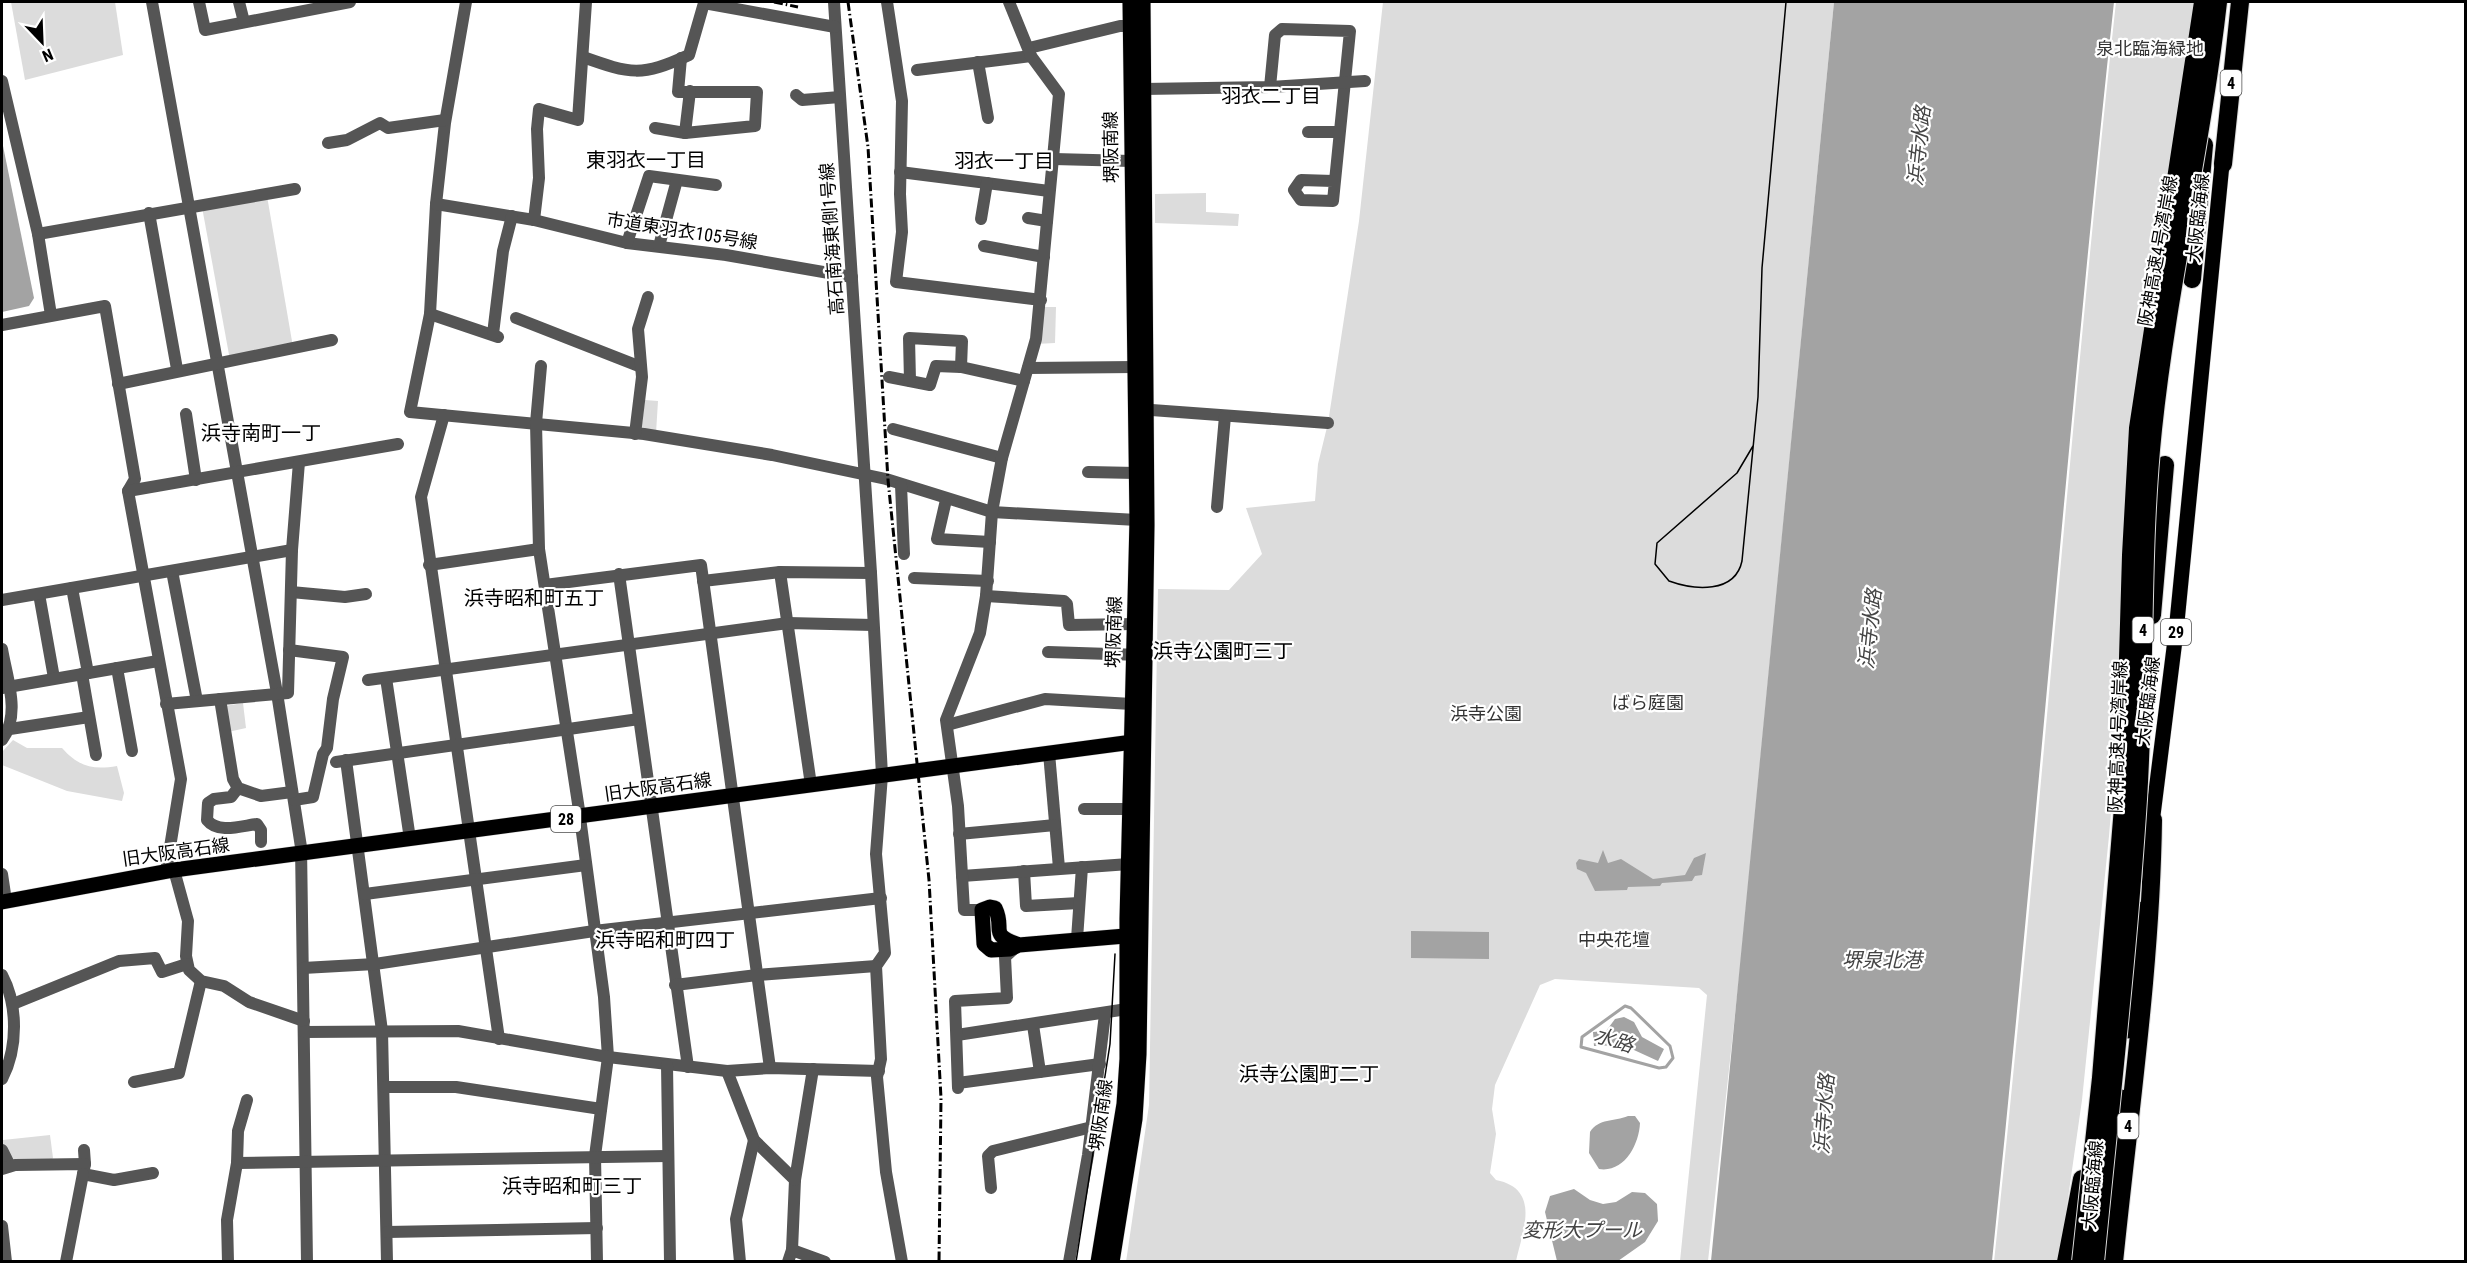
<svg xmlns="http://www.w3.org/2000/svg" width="2467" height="1263" viewBox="0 0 2467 1263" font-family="'Roboto Condensed','Noto Sans JP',sans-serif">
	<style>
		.green { fill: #dcdcdc }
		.water { fill: #a3a3a3 }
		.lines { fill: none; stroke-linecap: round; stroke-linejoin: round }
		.stream { stroke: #a3a3a3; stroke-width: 3 }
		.major-casing { stroke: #dbdbdb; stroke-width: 16 }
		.highway-casing { stroke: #dbdbdb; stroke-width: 20 }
		.minor { stroke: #555; stroke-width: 12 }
		.major { stroke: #000; stroke-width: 15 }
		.highway { stroke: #000; stroke-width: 18 }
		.tram { stroke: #000; stroke-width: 1.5 }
		.rail { stroke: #000; stroke-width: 3; stroke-dasharray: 9 3 1.5 3; stroke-linecap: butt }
		.highway-bridge-casing { stroke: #dbdbdb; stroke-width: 20; stroke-linecap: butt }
		.highway-bridge { stroke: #000; stroke-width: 18 }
		.labels { text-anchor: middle; stroke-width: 4.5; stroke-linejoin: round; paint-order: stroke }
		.shield { fill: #fff; stroke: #4c4c4c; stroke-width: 1.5 }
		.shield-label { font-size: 16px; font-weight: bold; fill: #000 }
		.park-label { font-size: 18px; fill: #333; stroke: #fff }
		.street-label { font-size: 18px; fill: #000; stroke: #fff }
		.neighbourhood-label { font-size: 20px; fill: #000; stroke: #fff }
		.water-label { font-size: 20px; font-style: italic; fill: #444; stroke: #fff }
	</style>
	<rect width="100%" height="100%" fill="#fff"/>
	<g class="green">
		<path d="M11,2h104l8,53 -98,25z"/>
		<path d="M1383,2h451l-94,967 -32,292h-28l27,-266 -8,-7 -144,-9 -15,6 -45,100 -3,24 4,25 -6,39 6,7c45,9 27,50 20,81l-390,1 23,-157 9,-516 71,1 33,-36 -16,-46 69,-7 3,-37 10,-41 31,-202z"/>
		<path d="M2116,2h79l-65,414 -15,347 -6,73 -27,264 -23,161 -65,1c45,-420 76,-841 122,-1260z"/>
		<path d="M1206,193v19l33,2 -1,12 -83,-3v-29z"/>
		<path d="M267,196l26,151 -63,13 -28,-153z"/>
		<path d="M1043,307h13l-1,36 -19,1z"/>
		<path d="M645,400l13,1 -2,32 -15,-2z"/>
		<path d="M243,703l3,25 -18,4 -3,-26z"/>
		<path d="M13,740l14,8h35c17,19 31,22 55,18l7,27 -2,8 -55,-10 -65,-26v-13z"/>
		<path d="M50,1135l3,23 -2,3 -35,1 -13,-16v-6z"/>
	</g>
	<g class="water">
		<path d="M1834,2h280c-46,419 -78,840 -122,1259h-281z"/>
		<path d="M2,141l32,157 -5,8 -27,6z"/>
		<path d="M1603,850l5,13 13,-4 32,20 32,-4 9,-17 12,-5 -4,22 -7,1 -3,5 -30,2 -2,3 -32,1 -1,3 -32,1 -9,-18 -9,-4 -1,-6 3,-4 19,4z"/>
		<path d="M1411,931l78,1v27l-78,-1z"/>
		<path d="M1624,1017l10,5 8,15 22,12 -6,12 -35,-16 -29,1 -1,-14 13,-1 9,-12z"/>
		<path d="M1628,1116h7l5,7c-1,22 -16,50 -41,46l-10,-16 1,-21c9,-14 24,-10 38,-16z"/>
		<path d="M1574,1189l16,11 13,4 13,-2 16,-10 13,1 12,11 1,17 -13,21 -27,19h-61l-12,-49 5,-16z"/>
	</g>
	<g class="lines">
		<path class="stream" d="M1625,1006l6,2 39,38 3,12 -7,9 -7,1 -78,-21 1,-10z"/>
		<defs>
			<g id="major">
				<path d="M2151,831l25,-199 47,-478"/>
				<path d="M2,902l172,-32 966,-129"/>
				<path d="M1019,945c-32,-12 -13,-14 -24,-37l-5,-1 -8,3 2,34 7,6 19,-1 9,-4 118,-10"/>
				<path d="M2127,1031l15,-122"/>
				<path d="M1098,1262l26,-158 3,-45v-140l10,-399 -7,-518"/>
				<path d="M1112,1262l23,-143 4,-65 8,-529 -4,-523"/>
				<path d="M2105,1262l16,-165"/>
			</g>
			<g id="highway">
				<path d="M2223,164l17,-162"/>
				<path d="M2192,279l12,-134"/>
				<path d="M2152,615l13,-150"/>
				<path d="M2066,1262l16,-83"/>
				<path d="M2114,1262c15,-148 37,-294 39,-442"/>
			</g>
		</defs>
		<use href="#major" class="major-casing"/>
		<use href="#highway" class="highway-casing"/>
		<g class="minor">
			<path d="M152,2l125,691 24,154 6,415"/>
			<path d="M199,2l6,28 145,-28"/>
			<path d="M239,2l5,20"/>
			<path d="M466,2l-21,121 -9,81 -6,110 -20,98 234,22 128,21 114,24 106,33 145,8"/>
			<path d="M834,2l37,571 11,202 -6,79 9,99 -9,13 5,93 -4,18 9,95 16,90"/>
			<path d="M887,2l15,99 -2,93 2,38 -6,50 145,18"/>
			<path d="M1029,48l91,-22h12"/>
			<path d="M583,57c48,17 58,20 106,-2l15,-52 131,24"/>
			<path d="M978,62l10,56"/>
			<path d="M917,70l114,-14"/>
			<path d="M2,81l36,153 13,81"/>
			<path d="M1270,87l5,-52 7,-6 68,2 -17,170 -32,-1 -7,-10 7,-10 32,1"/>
			<path d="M1143,89l127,-2 95,-6"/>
			<path d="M796,95l6,5 38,-3"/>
			<path d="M655,128l30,5 70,-7 2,-34h-79l3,-34"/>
			<path d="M1308,132h31"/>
			<path d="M685,133l5,-42"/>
			<path d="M328,143l19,-3 33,-17 8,5 57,-8"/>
			<path d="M1054,159l77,2"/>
			<path d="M900,172l149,19"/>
			<path d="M436,204l98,16 93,23 99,12 126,22"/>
			<path d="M149,213l28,156"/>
			<path d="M1028,218l19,3"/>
			<path d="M981,219l6,-36"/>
			<path d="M534,220l5,-42 -2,-49 2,-20 39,11 8,-118"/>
			<path d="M38,234l257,-45"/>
			<path d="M627,243l22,-67 67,9"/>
			<path d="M659,246l18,-66"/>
			<path d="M984,246l60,11"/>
			<path d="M430,314l68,23"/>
			<path d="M516,318l125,49"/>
			<path d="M2,325l103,-19 30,173 -7,12 53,288 -15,93"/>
			<path d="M493,334l10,-83 9,-35"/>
			<path d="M541,366l-5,57 3,126 40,261 25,187 4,60 -13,99 2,106"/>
			<path d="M1028,368l107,-1"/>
			<path d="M889,377l41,8 6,-19 25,1 63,14"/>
			<path d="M910,381l-1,-43 53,3 -1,26"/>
			<path d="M118,384l214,-44"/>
			<path d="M1138,409l190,14"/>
			<path d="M186,414l10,66"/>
			<path d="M444,415l-23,82 78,542"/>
			<path d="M893,429l109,29"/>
			<path d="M635,434l7,-57 -4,-48 10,-32"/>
			<path d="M1088,472l48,1"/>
			<path d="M901,485l3,69"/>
			<path d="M128,491l270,-47"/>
			<path d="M946,500l-9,39 53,3"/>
			<path d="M1217,507l8,-91"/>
			<path d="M429,565l110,-16"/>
			<path d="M172,571l25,130"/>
			<path d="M780,572l31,213"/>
			<path d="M619,574l69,493"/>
			<path d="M914,578l74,3"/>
			<path d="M703,581l77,-9 91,1"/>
			<path d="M545,585l156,-20 69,503"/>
			<path d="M72,588l16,85"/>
			<path d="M291,592l54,5 21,-3"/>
			<path d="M39,594l15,84"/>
			<path d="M986,596l46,3"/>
			<path d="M1033,599l31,2 3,3 2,21 65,-1"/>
			<path d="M2,600l290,-50"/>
			<path d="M2,649c5,30 19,65 0,91"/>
			<path d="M289,650l54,7 -10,42 -6,49 -4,6 -10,43 -19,3"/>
			<path d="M1048,652l93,3"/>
			<path d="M117,668l15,83"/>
			<path d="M82,674l14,81"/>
			<path d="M386,678l24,161"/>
			<path d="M368,680l420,-57 85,2"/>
			<path d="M2,688l156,-27"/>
			<path d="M220,699l13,80 5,9 23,8 31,-4"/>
			<path d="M166,704l122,-11 4,-143 7,-88"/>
			<path d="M947,725l98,-26 87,5"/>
			<path d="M10,729l79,-12"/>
			<path d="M1049,753l10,115"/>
			<path d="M346,760l36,271 5,231"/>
			<path d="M336,762l303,-43"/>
			<path d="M238,788l-7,9 -17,2 -6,4 -1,17c11,14 34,6 50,4l4,6v12"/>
			<path d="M1084,809h46"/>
			<path d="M959,834l96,-9"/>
			<path d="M174,870l14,51 -2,35 3,14 12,11 23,5 25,16 55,19"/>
			<path d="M1024,871l2,35 53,-3"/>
			<path d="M2,874l4,27"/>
			<path d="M962,876l167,-12"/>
			<path d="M365,894l221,-29"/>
			<path d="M982,910h-18l-6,-104 -12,-86 34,-87 6,-37 6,-84 10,-54 34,-119 23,-245 -28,-38 -22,-54"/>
			<path d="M1077,939l5,-72"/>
			<path d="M303,968l72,-4 219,-33 287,-33"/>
			<path d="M2,975c16,30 16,73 0,104"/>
			<path d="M675,985l82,-10 119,-9"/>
			<path d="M13,1004l106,-43 36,-3 7,14 25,-8"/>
			<path d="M1033,1025l7,47"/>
			<path d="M304,1032l154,-1 150,26 119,14 43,-3 109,3"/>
			<path d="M957,1035l170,-26"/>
			<path d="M667,1065l3,197"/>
			<path d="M727,1071l27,69 41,40 -3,70 -4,12"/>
			<path d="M134,1082l45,-9 22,-92"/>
			<path d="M958,1083l142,-19"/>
			<path d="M384,1087h72l145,22"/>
			<path d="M958,1088l-3,-87 52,-3 -2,-41 11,-10"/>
			<path d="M2,1150l8,16"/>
			<path d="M84,1150l1,14"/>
			<path d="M237,1163l431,-7"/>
			<path d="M2,1169l13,-4 70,-1 -2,10 31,6 39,-7"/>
			<path d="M795,1180l18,-111"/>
			<path d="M991,1188l-3,-32 5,-5 99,-24"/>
			<path d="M2,1226l4,36"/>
			<path d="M387,1232l210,-4"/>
			<path d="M792,1250l33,12"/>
			<path d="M66,1262l17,-88"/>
			<path d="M228,1262l-1,-42 10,-57 1,-32 9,-31"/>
			<path d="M740,1262l-4,-43 18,-79"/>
			<path d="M1069,1262l19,-107 17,-141"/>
		</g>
		<use href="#major" class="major"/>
		<use href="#highway" class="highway"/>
		<g class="tram">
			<path d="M1753,446l-16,27 -80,70 -2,21 14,17c25,9 66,13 73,-20l16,-164 4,-129 24,-266"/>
			<path d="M1076,1262l34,-218 5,-90"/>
		</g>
		<g class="rail">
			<path d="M774,2l24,5"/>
			<path d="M848,2l20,145 20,333 41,400 12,218 -2,164"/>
		</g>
		<defs>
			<g id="highway-bridge">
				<path d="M2081,1262l20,-184 23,-283 7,-240 7,-127 65,-426"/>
				<path d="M2095,1262c15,-155 33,-309 43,-463 8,-123 2,-247 15,-370 15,-143 49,-284 65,-427"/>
			</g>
		</defs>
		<use href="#highway-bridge" class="highway-bridge-casing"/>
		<use href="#highway-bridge" class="highway-bridge"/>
	</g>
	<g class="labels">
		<g class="shield">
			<rect x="2220.5" y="70" width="21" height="26" rx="4.5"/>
			<rect x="2132.5" y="617" width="21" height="26" rx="4.5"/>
			<rect x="2161" y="619" width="30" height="26" rx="4.5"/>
			<rect x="551" y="806" width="30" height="26" rx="4.5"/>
			<rect x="2117.5" y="1113" width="21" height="26" rx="4.5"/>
		</g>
		<g class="shield-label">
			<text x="2231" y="89">4</text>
			<text x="2143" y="636">4</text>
			<text x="2176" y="638">29</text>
			<text x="566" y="825">28</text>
			<text x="2128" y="1132">4</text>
		</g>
		<g class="park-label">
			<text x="2150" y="55">泉北臨海緑地</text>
			<text x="1648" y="709">ばら庭園</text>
			<text x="1486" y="720">浜寺公園</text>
			<text x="1614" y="946">中央花壇</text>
		</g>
		<g class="street-label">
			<text transform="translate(1111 147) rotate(-91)" y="6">堺阪南線</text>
			<text transform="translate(2198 218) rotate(-84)" y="6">大阪臨海線</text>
			<text transform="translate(682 231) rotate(9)" y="6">市道東羽衣105号線</text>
			<text transform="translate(832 239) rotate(-94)" y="6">高石南海東側1号線</text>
			<text transform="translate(2158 251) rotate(-80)" y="6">阪神高速4号湾岸線</text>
			<text transform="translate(1114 632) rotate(-88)" y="6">堺阪南線</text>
			<text transform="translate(2148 701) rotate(-83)" y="6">大阪臨海線</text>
			<text transform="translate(2118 737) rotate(-88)" y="6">阪神高速4号湾岸線</text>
			<text transform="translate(658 787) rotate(-8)" y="6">旧大阪高石線</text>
			<text transform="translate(176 852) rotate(-8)" y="6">旧大阪高石線</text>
			<text transform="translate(1101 1115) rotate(-82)" y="6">堺阪南線</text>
			<text transform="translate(2093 1185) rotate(-85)" y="6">大阪臨海線</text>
		</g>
		<g class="neighbourhood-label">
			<text x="1271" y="103">羽衣二丁目</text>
			<text x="646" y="167">東羽衣一丁目</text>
			<text x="1004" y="168">羽衣一丁目</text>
			<text x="261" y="440">浜寺南町一丁</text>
			<text x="534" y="605">浜寺昭和町五丁</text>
			<text x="1223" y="658">浜寺公園町三丁</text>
			<text x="665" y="947">浜寺昭和町四丁</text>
			<text x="1309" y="1081">浜寺公園町二丁</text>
			<text x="572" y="1193">浜寺昭和町三丁</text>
		</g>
		<g class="water-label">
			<text transform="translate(1919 146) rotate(-84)" y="7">浜寺水路</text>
			<text transform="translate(1870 629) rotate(-84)" y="7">浜寺水路</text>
			<text x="1882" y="967">堺泉北港</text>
			<text transform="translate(1614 1040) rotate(17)" y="7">水路</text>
			<text transform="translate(1824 1114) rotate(-86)" y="7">浜寺水路</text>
			<text x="1582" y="1237">変形大プール</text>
		</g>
	</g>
	<rect width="2467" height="1263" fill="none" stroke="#000000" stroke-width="6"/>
	<g transform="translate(42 42) rotate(157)" stroke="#ffffff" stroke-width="4.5" paint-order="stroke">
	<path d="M0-4.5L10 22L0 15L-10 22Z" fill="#000000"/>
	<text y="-9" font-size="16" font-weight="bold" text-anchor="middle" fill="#000000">N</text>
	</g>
</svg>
